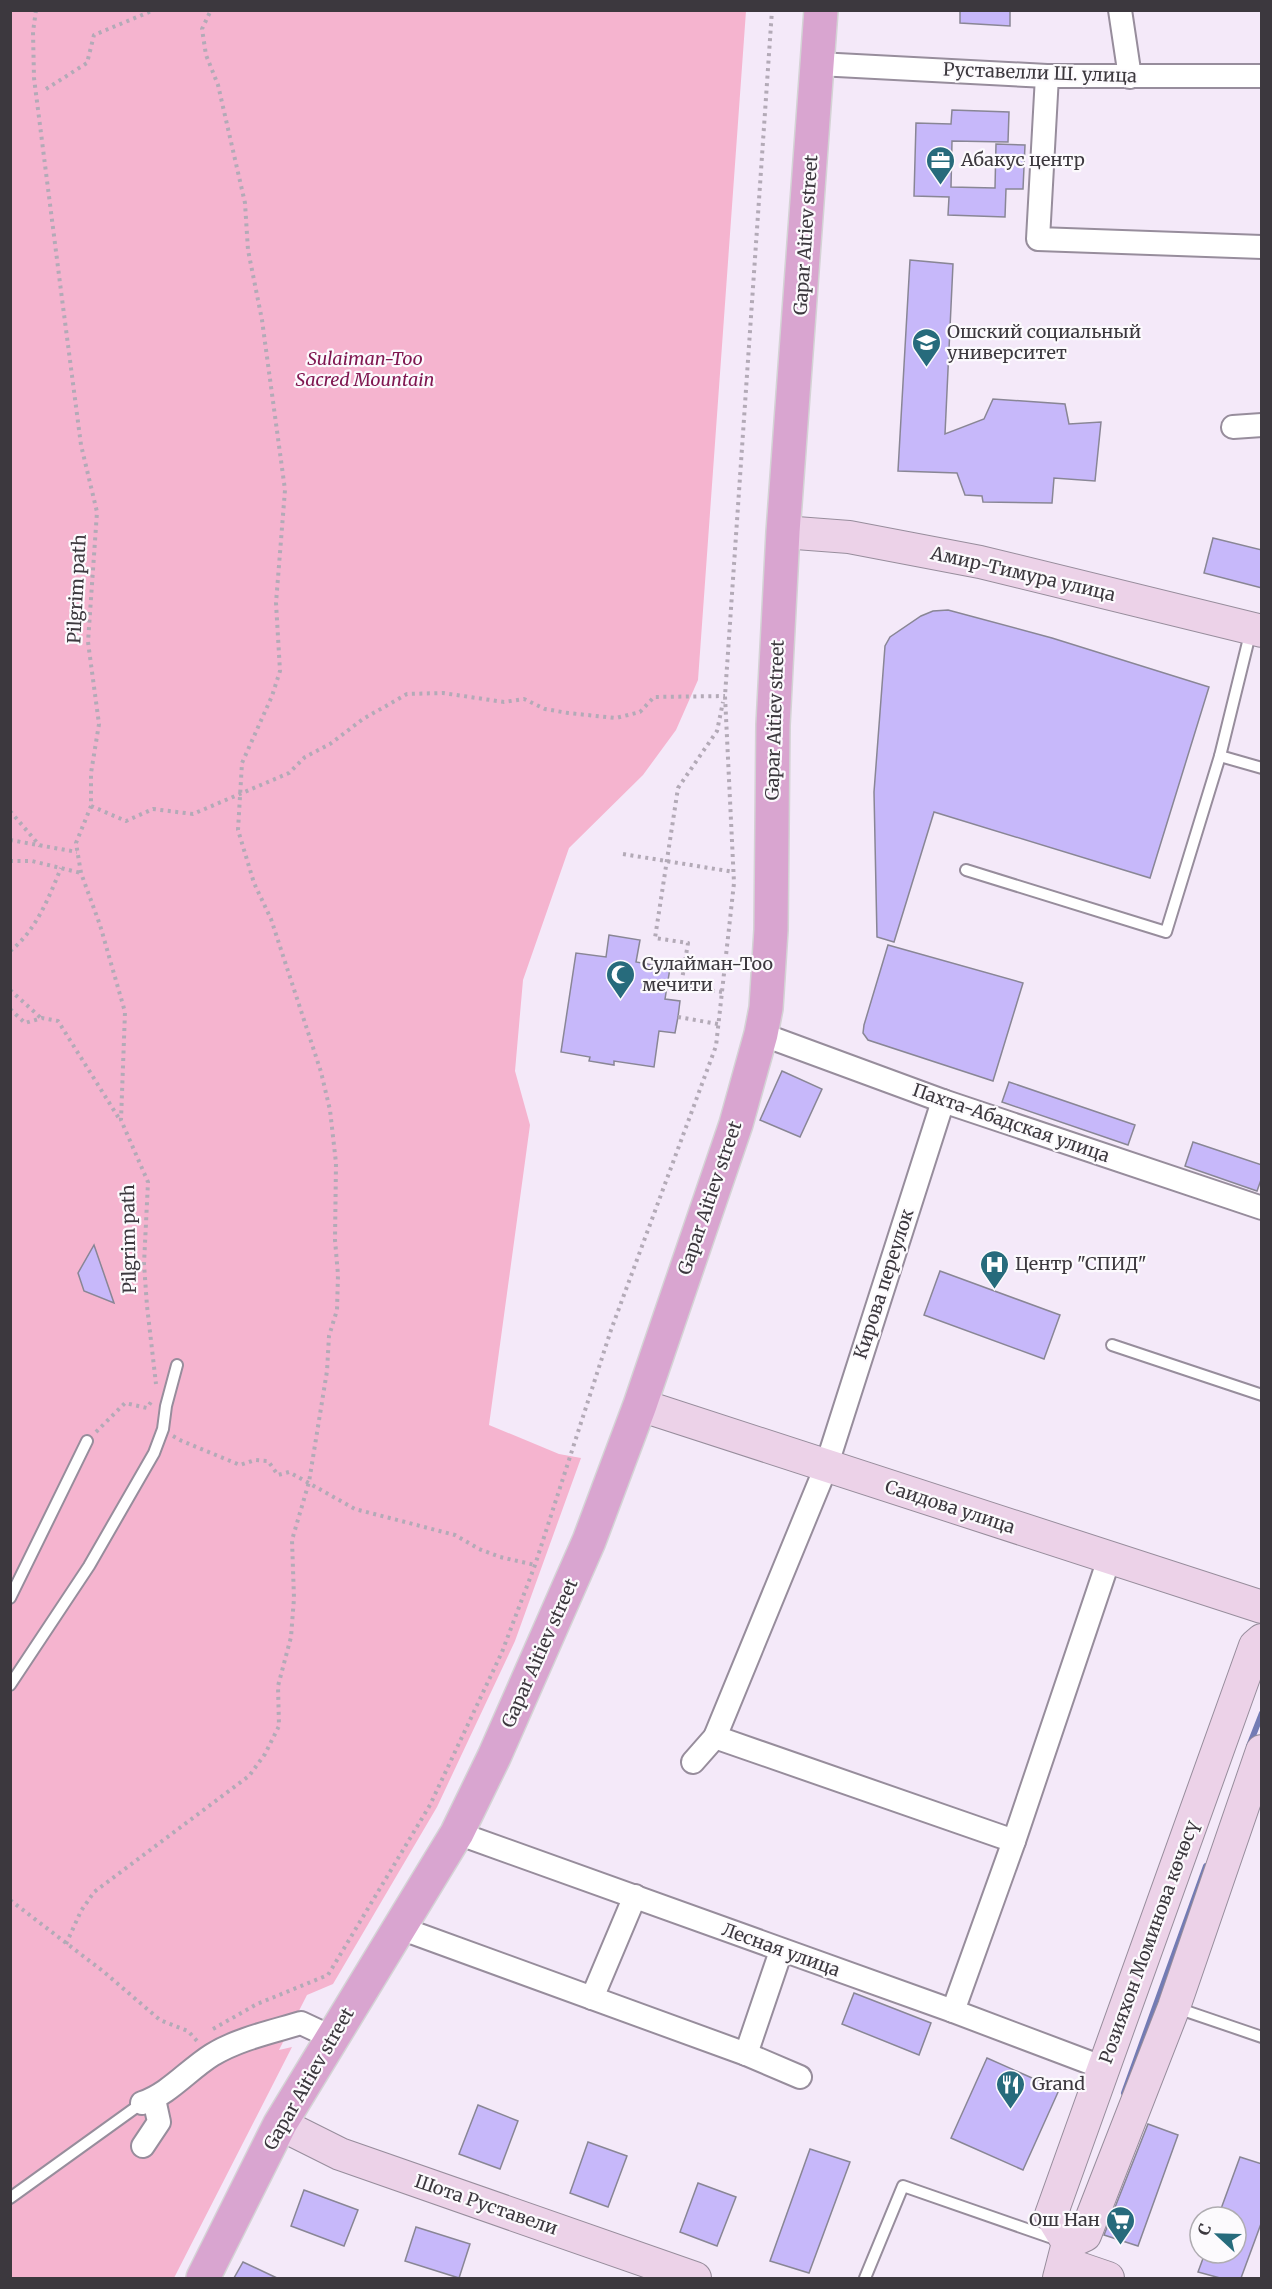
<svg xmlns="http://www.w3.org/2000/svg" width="1272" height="2289" viewBox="0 0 1272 2289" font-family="Merriweather,serif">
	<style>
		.green { fill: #f5b4cf }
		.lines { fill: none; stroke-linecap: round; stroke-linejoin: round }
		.stream { stroke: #737bb4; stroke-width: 6 }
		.building { fill: #c7b8fa; stroke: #898695; stroke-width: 1.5 }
		.lane-casing { stroke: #978d9c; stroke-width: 14 }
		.street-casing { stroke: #978d9c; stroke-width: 26 }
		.secondary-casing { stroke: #978d9c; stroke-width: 34 }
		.primary-casing { stroke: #d4d3d5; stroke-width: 36 }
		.path { stroke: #b3aab7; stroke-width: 4; stroke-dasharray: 3 4.5; stroke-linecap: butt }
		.lane { stroke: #fff; stroke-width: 10 }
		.street { stroke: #fff; stroke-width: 22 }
		.secondary { stroke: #ecd2e8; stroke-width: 32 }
		.primary { stroke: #d9a5d0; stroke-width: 33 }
		.labels { text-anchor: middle; stroke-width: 4.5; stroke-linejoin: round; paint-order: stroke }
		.street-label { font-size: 18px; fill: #3c383e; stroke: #fcfafd }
		.poi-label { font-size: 18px; fill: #3c383e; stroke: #fcfafd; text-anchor: start }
		.park-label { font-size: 18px; font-style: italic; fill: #7f1650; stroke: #fcfafd }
	</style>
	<rect width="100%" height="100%" fill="#f4e9f9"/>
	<path class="green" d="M11,11h735l-48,669 -22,50 -33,45 -74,73 -46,132 -8,91 15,54 -41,300 70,29 22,4 -66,183 -78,166 -104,177 -26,11 -28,55 13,-3 -118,231h-163z"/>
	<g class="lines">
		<g class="stream">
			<path d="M1249,1746l13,-33"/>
			<path d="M1124,2093l82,-227"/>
		</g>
	</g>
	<g class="building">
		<path d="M960,10h50v16l-50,-3z"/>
		<path d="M952,110l57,2 -1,30 -56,-1 -1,46 44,1 1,-44 29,1 -2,44h-17l-1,28 -57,-2 1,-18 -35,-1 2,-73 35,1z"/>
		<path d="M910,260l43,4 -8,170 39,-15 9,-20 72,5 4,20 32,-2 -6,59 -41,-3 -2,25 -69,-1 -1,-6 -17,-1 -8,-22 -59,-2z"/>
		<path d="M1213,538l49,12v38l-58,-15z"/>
		<path d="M948,610l104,28 157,49 -59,191 -216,-66 -40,130 -17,-5 -3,-145 11,-146 5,-9 31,-21 12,-5z"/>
		<path d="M609,935l31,5 -4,22 34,6 -5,31 15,2 -2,16 -3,16 -16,-2 -5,36 -40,-6v4l-25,-4 1,-4 -29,-5 15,-99 30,4z"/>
		<path d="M888,945l135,38 -30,98 -125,-41 -5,-7 1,-8z"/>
		<path d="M782,1071l40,18 -22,48 -40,-17z"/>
		<path d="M1009,1082l126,43 -7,20 -126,-43z"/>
		<path d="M1193,1142l69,23v12l-5,14 -72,-25z"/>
		<path d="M94,1245l20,58 -30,-12 -6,-18z"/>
		<path d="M940,1271l120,44 -16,44 -120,-44z"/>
		<path d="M854,1993l77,30 -12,32 -77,-31z"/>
		<path d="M987,2058l72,32 -36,80 -72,-32z"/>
		<path d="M478,2105l40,16 -18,48 -41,-15z"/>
		<path d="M1148,2124l30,11 -40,111 -34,-11z"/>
		<path d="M588,2142l39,14 -19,51 -38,-14z"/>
		<path d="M810,2149l40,13 -41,111 -39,-12z"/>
		<path d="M1240,2157l22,7v57l-21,57h-21l-22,-6 7,-19h31v-36h-18z"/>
		<path d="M698,2183l38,14 -19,49 -37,-14z"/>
		<path d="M304,2190l54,20 -14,36 -53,-20z"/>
		<path d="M416,2227l54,17 -11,34 -54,-17z"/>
		<path d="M243,2262l34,16h-43z"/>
	</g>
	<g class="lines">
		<defs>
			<g id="lane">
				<path d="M1251,630l-31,126 42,12"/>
				<path d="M966,870l200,62 54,-176"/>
				<path d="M1112,1345l150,50"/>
				<path d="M10,1598l77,-157"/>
				<path d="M10,1685l79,-119 65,-113 9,-24 3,-23 11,-41"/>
				<path d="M1177,2008l85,29"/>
				<path d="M10,2198l132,-95"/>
				<path d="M865,2278l38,-92 155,54"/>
			</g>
			<g id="street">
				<path d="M1120,10l10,67"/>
				<path d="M818,64l229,12h215"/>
				<path d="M1047,76l-9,163 224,8"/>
				<path d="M1233,427l29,-2"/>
				<path d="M761,1034l182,67 319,107"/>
				<path d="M715,1737l299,104"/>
				<path d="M693,1762l22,-25 111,-270 117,-366"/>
				<path d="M457,1833l496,178 151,57"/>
				<path d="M400,1928l346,126 54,23"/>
				<path d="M592,1998l43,-102"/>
				<path d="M953,2011l61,-170 95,-282"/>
				<path d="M746,2054l35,-103"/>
				<path d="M142,2103c27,-9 46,-33 70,-48 26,-16 59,-23 89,-32l30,14"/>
				<path d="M143,2146l16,-24 -5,-23"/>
			</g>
			<g id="secondary">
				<path d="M783,532l66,5 131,25 282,69"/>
				<path d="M640,1405l622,202"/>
				<path d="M280,2124l60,30 355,124"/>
				<path d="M1068,2243l17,-8 89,-228 88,-256"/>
				<path d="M1064,2263l44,15"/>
				<path d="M1059,2278l9,-35 -17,-28 204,-569 7,-6"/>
			</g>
			<path id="primary" d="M203,2278l77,-154 177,-291 37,-76 95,-216 51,-136 96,-281 25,-90 5,-26 5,-78 2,-205 10,-193 38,-522"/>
		</defs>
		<use href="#lane" class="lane-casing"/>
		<use href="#street" class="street-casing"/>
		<use href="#secondary" class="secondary-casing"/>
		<use href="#primary" class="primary-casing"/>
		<g class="path">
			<path d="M36,10l-3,22 1,46 27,213 20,154 16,67 -9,130 11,82 -8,49v33l-15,37 5,30 19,52 25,87 -4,108 27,62 -4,82 3,42 9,78"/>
			<path d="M46,89l41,-26 7,-28 60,-25"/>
			<path d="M91,806l35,15 27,-12 40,5 96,-41 16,-16 25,-13 33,-25 44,-25 36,-1 61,9 20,-3 21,10 23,4 48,5 24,-6 14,-15 71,-1"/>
			<path d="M10,811l30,35"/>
			<path d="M10,840l67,12"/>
			<path d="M623,854l111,18"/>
			<path d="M10,861h22l49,12"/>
			<path d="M10,951c26,-20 39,-54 51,-83"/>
			<path d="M10,990l31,28"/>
			<path d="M722,992l-41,-6 7,-43 -33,-5 23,-150 39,-57 6,-29"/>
			<path d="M10,1009l15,14 17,-5 16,3 62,99"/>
			<path d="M678,1017l40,7"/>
			<path d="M96,1432l29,-29 22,5 4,-6"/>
			<path d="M173,1436l9,5 58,24 15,-5 13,1 10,14 11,-3 66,37 100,26 24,14 21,8 35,8"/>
			<path d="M10,1900l94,72 56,48 28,11 10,11"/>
			<path d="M66,1944l15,-33 13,-19 155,-116 16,-22 14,-28 -1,-40 13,-49 3,-39 -2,-58 17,-58 18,-111 2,-35 8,-26 1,-35 -3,-35 1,-77 -6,-53 -9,-38 -50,-153 -17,-36 -16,-53 4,-67 30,-67 8,-25 -4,-68 9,-113 -23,-170 -14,-70 -3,-47 -27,-118 -12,-30 -4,-26 9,-19"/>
			<path d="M213,2029l44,-25 71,-29 102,-170 72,-153 33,-87 76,-235 105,-284 18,-163 -9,-187 47,-686"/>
		</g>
		<use href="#lane" class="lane"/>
		<use href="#street" class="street"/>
		<use href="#secondary" class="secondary"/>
		<use href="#primary" class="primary"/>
	</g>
	<defs>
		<symbol id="office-pin" viewBox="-11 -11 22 30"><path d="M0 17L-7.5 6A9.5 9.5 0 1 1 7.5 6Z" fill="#276b7c" stroke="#fcfafd"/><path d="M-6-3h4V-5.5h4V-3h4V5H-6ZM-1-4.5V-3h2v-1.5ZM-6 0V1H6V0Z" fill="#fff"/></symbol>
		<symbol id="university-pin" viewBox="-11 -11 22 30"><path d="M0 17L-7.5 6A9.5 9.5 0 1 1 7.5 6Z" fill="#276b7c" stroke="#fcfafd"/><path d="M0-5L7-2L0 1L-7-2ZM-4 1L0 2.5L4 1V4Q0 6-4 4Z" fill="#fff"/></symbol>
		<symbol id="mosque-pin" viewBox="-11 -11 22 30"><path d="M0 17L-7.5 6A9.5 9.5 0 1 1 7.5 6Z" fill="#276b7c" stroke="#fcfafd"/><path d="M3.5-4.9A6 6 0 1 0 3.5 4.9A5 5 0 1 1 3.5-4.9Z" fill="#fff"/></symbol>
		<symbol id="hospital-pin" viewBox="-11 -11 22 30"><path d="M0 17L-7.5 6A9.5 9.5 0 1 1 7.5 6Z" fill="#276b7c" stroke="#fcfafd"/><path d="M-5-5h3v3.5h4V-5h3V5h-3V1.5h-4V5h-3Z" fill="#fff"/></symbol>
		<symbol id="restaurant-pin" viewBox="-11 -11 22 30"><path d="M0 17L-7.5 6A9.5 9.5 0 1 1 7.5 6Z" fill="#276b7c" stroke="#fcfafd"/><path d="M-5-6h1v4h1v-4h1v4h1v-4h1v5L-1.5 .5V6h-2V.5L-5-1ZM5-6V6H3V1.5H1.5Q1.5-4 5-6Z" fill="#fff"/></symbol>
		<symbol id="supermarket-pin" viewBox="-11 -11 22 30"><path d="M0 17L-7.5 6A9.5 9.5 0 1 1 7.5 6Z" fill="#276b7c" stroke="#fcfafd"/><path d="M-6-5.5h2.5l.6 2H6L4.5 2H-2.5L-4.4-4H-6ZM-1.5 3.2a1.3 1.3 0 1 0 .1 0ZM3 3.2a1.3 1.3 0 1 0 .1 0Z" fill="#fff"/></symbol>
	</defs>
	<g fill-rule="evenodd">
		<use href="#office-pin" x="924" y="144" width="33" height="45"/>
		<use href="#university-pin" x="910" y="326" width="33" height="45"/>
		<use href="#mosque-pin" x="604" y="958" width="33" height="45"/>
		<use href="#hospital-pin" x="978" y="1248" width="33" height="45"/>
		<use href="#restaurant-pin" x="994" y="2068" width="33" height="45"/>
		<use href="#supermarket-pin" x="1104" y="2204" width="33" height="45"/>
	</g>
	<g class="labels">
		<g class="street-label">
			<text transform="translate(1040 73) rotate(2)" y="6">Руставелли Ш. улица</text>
			<text transform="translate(806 235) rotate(-86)" y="6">Gapar Aitiev street</text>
			<text transform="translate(1023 574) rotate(13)" y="6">Амир-Тимура улица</text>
			<text transform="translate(77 589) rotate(-87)" y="6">Pilgrim path</text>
			<text transform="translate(775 720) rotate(-88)" y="6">Gapar Aitiev street</text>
			<text transform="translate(1011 1123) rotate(19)" y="6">Пахта-Абадская улица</text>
			<text transform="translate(710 1198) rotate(-71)" y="6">Gapar Aitiev street</text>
			<text transform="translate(129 1239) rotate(-91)" y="6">Pilgrim path</text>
			<text transform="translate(884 1284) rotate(-72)" y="6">Кирова переулок</text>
			<text transform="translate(950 1507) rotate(18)" y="6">Саидова улица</text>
			<text transform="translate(540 1653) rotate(-66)" y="6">Gapar Aitiev street</text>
			<text transform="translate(1149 1942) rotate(-70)" y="6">Розияхон Моминова көчөсү</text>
			<text transform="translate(781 1950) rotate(20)" y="6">Лесная улица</text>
			<text transform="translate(309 2079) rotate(-60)" y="6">Gapar Aitiev street</text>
			<text transform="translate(486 2205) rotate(19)" y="6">Шота Руставели</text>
		</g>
		<g class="poi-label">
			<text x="961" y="166">Абакус центр</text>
			<text x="947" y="338">Ошский социальный<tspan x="947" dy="21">университет</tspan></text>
			<text x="642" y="970">Сулайман-Тоо<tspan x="642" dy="21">мечити</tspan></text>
			<text x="1015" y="1270">Центр "СПИД"</text>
			<text x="1032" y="2090">Grand</text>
			<text x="1100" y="2226" text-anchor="end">Ош Нан</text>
		</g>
		<g class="park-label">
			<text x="365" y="365">Sulaiman-Too<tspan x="365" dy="21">Sacred Mountain</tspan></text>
		</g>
	</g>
	<rect width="1272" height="2289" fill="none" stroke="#3c383e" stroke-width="24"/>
	<g transform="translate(1218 2235) rotate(292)"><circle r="28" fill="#fcfafd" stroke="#afacb1" stroke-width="1.5"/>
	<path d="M0-4.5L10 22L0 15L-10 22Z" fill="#276b7c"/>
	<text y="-9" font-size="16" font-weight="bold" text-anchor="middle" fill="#3c383e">С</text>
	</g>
</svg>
